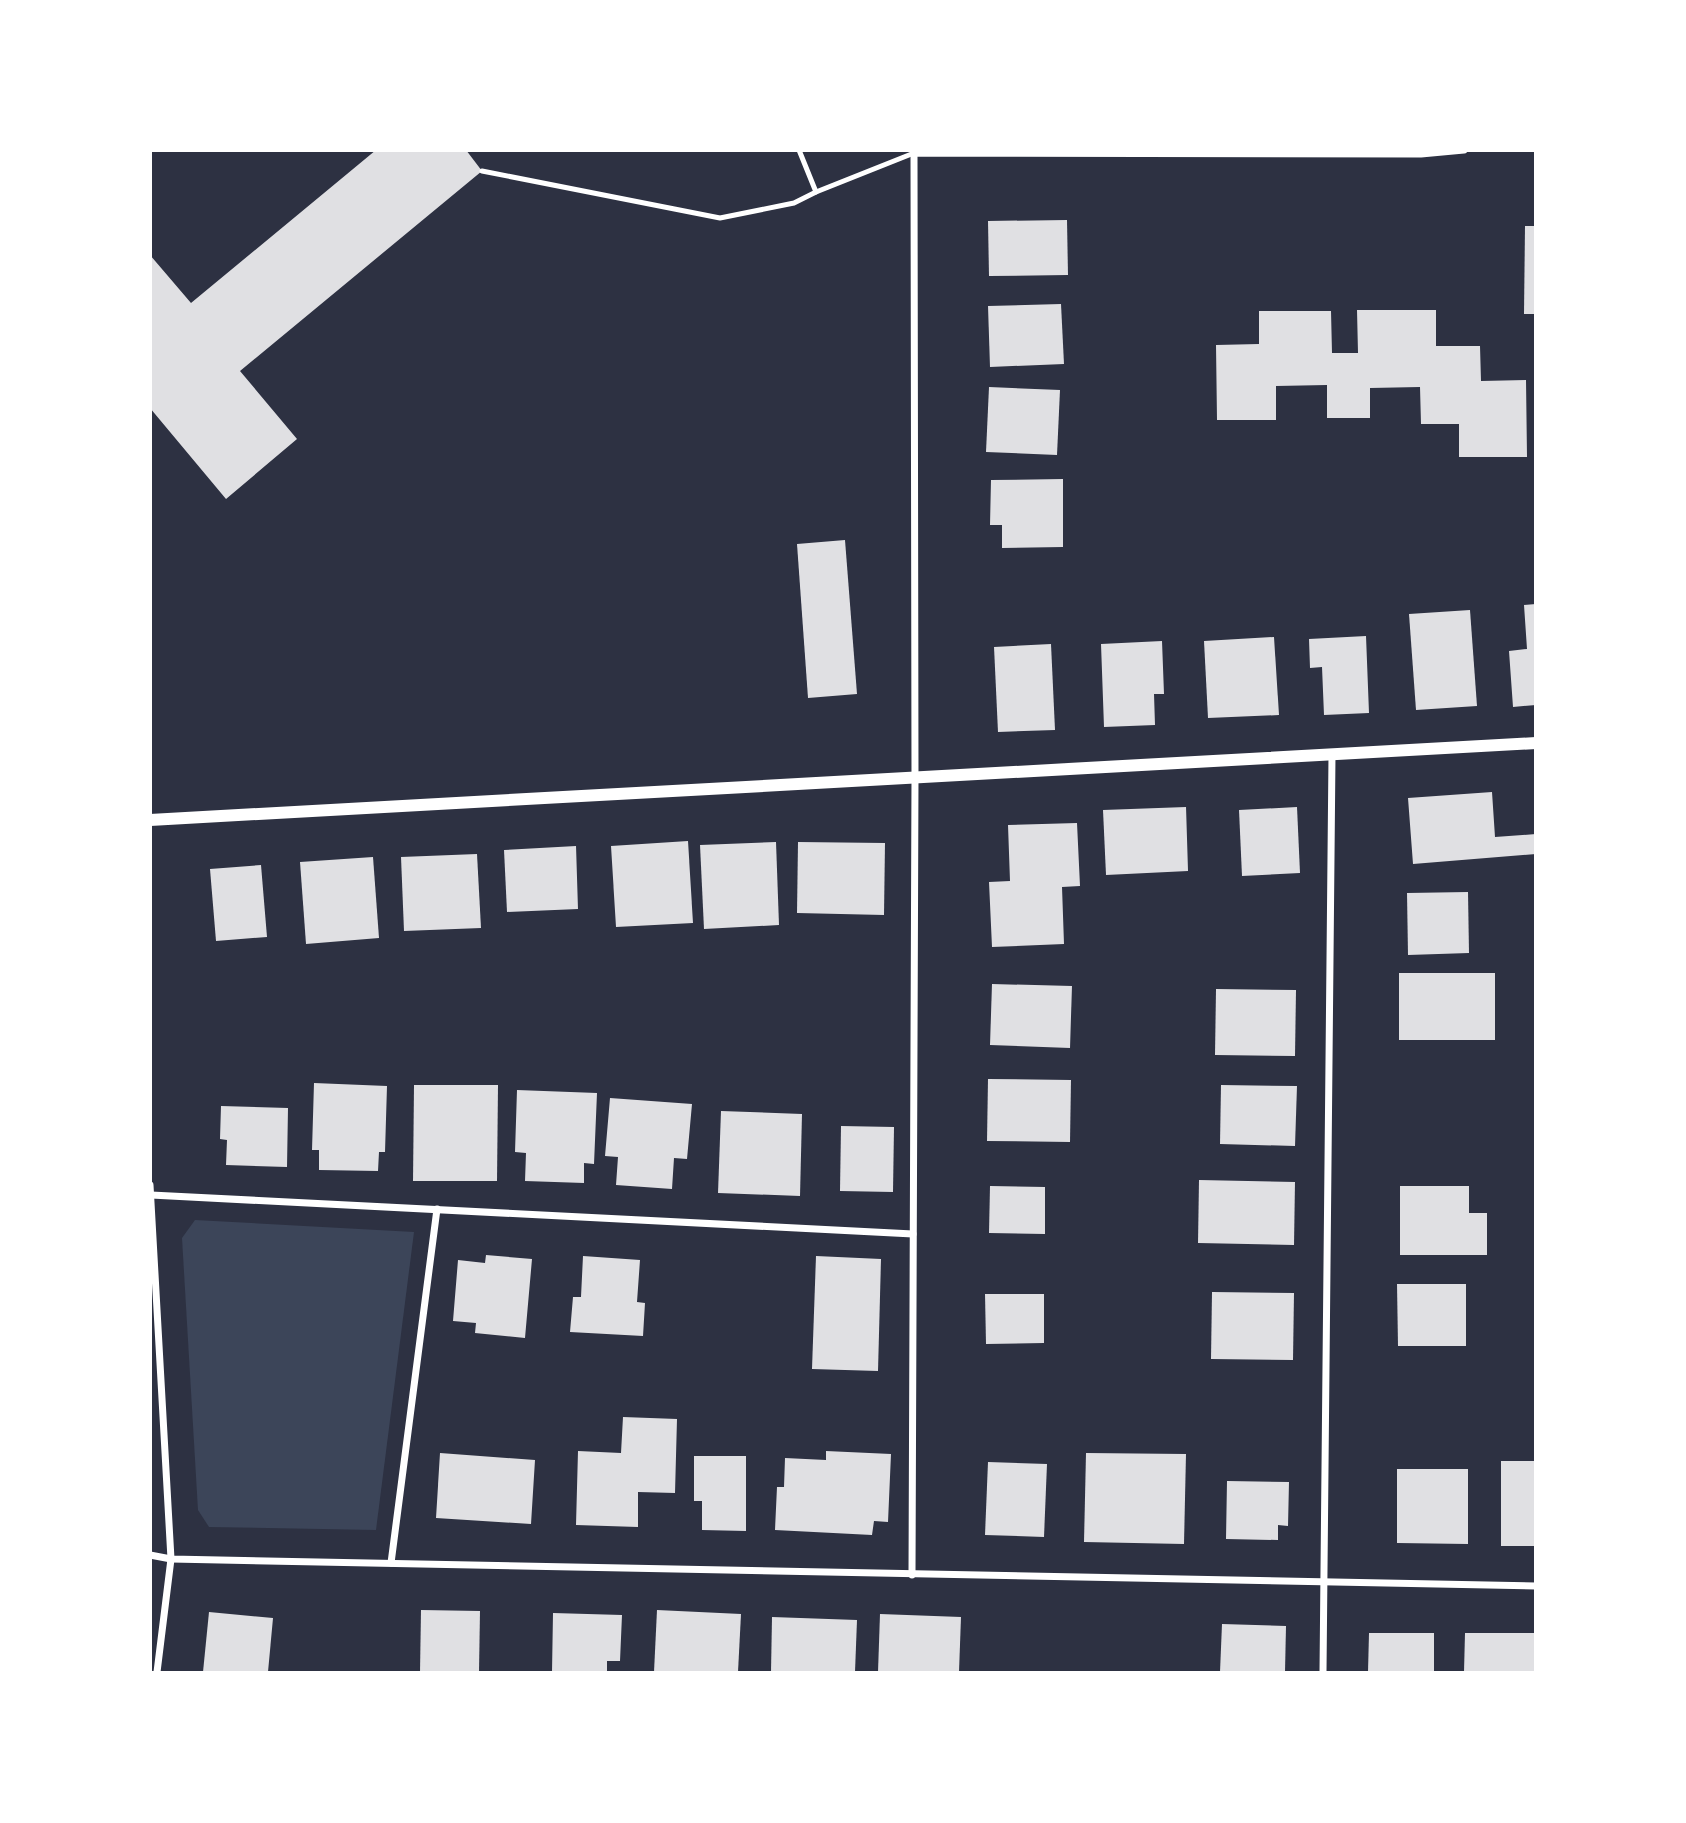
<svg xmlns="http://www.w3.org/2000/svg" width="1686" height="1823" viewBox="0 0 1686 1823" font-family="Ubuntu,sans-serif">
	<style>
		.green { fill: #3c4559 }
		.building { fill: #e0e0e3 }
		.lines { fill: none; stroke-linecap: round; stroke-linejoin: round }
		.service { stroke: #fff; stroke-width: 5 }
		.minor { stroke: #fff; stroke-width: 7 }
		.tertiary { stroke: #fff; stroke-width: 12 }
	</style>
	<rect width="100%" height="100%" fill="#2d3142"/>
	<path class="green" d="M195,1220l219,12 -38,298 -167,-3 -11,-17 -16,-272z"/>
	<g class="building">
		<path d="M376,150h90l16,21 -242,200 57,68 -71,60 -76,-91v-153l41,48z"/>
		<path d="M1067,220l1,55 -79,1 -1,-55z"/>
		<path d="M1525,226h11v88h-12z"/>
		<path d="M1061,304l3,60 -74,3 -2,-61z"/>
		<path d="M1357,310h79v36h44l1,35 45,-1 1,77h-68v-33h-38l-1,-37 -50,1v30h-43v-33l-51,1v34h-59l-1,-75 43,-1v-33h72l1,42h26z"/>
		<path d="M989,387l71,3 -3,65 -71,-3z"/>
		<path d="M1063,479v68l-61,1v-23h-12l1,-45z"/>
		<path d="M845,540l12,154 -49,4 -11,-154z"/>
		<path d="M1536,604v101l-23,2 -4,-56 18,-2 -3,-44z"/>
		<path d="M1470,610l7,96 -61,4 -7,-96z"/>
		<path d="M1366,636l3,77 -45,2 -2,-48 -12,1 -1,-29z"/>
		<path d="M1274,637l5,78 -71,3 -4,-77z"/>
		<path d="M1162,641l2,53h-10l1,31 -51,2 -3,-83z"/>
		<path d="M1051,644l4,86 -57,2 -4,-85z"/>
		<path d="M1492,792l3,45 41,-3v20l-123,10 -5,-66z"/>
		<path d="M1186,807l2,64 -82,4 -3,-65z"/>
		<path d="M1297,807l3,66 -58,3 -3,-66z"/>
		<path d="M1077,823l3,63 -18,1 2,57 -72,3 -3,-65 21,-1 -2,-56z"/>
		<path d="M688,841l5,82 -77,4 -5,-81z"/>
		<path d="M776,842l3,83 -75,4 -4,-84z"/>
		<path d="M798,842l87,1 -1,72 -87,-2z"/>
		<path d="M576,846l2,63 -71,3 -3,-62z"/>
		<path d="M477,854l4,74 -77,3 -3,-74z"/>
		<path d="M373,857l6,81 -73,6 -6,-82z"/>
		<path d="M261,865l6,72 -51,4 -6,-72z"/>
		<path d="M1468,892l1,61 -61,2 -1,-62z"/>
		<rect x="1399" y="973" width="96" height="67"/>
		<path d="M992,984l80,2 -2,62 -80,-3z"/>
		<path d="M1216,989l80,1 -1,66 -80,-1z"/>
		<path d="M988,1079l83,1 -1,62 -83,-1z"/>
		<path d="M314,1083l73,3 -2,66h-6l-1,19 -59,-1v-20h-7z"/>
		<path d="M414,1085h84l-1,96h-84z"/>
		<path d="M1221,1085l76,1 -2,60 -75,-2z"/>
		<path d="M517,1090l80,3 -3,71 -10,-1v20l-59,-2 1,-28 -11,-1z"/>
		<path d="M610,1098l82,6 -5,55 -13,-1 -2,31 -56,-4 2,-28 -13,-1z"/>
		<path d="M221,1106l67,2 -1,59 -61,-2 1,-25 -7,-1z"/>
		<path d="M721,1111l81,3 -2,82 -82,-3z"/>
		<path d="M841,1126l53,1 -1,65 -53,-1z"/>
		<path d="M1199,1180l96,2 -1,63 -96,-2z"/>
		<path d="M990,1186l55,1v47l-56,-1z"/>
		<path d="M1400,1186h69v27h18v42h-87z"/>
		<path d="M486,1255l46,4 -7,79 -50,-5 1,-10 -23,-2 5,-61 27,3z"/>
		<path d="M583,1256l57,4 -3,42 8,1 -2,33 -73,-4 3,-35h8z"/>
		<path d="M816,1256l65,3 -3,112 -66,-2z"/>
		<path d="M1397,1284h69v62h-68z"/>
		<path d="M1212,1292l82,1 -1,67 -82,-1z"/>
		<path d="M985,1294h59v49l-58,1z"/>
		<path d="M623,1417l54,2 -2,74 -37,-1v35l-62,-2 2,-74 43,2z"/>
		<path d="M826,1451l65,3 -3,68 -14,-1 -2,14 -97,-5 2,-43h7l1,-29 41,2z"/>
		<path d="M440,1453l95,7 -4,64 -95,-6z"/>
		<path d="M1086,1453l100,1 -2,90 -100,-2z"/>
		<path d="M694,1456h52v75l-44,-1v-29h-8z"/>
		<rect x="1501" y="1461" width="35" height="85"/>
		<path d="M988,1462l59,2 -3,73 -59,-2z"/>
		<path d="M1397,1469h71v75l-71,-1z"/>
		<path d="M1227,1481l62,1 -1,44 -10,-1v15l-52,-1z"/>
		<path d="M421,1610l59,1 -1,61h-59z"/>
		<path d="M657,1610l84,4 -3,58h-84z"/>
		<path d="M209,1612l64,6 -5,54h-65z"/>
		<path d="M553,1613l69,2 -2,46h-13v11h-55z"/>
		<path d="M880,1614l81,3 -2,55h-81z"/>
		<path d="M772,1617l85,3 -2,52h-84z"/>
		<path d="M1222,1624l64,2 -1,46h-65z"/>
		<path d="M1369,1633h65v39h-66z"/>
		<path d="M1465,1633h71v39h-72z"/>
	</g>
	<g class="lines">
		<g class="service">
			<path d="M482,171l238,47 74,-15 22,-11 -17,-42"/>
			<path d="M816,192l98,-39"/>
		</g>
		<g class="minor">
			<path d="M150,1185l21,374 -14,113"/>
			<path d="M151,1195l762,39"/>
			<path d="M150,1555l21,4 1365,27"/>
			<path d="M391,1563l46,-354"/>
			<path d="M912,1575l3,-798 -1,-624 507,1 43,-4"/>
			<path d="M1323,1672l9,-917"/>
		</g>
		<path class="tertiary" d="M150,820l1386,-77"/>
	</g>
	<rect width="1686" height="1823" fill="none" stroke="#ffffff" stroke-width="304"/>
</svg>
